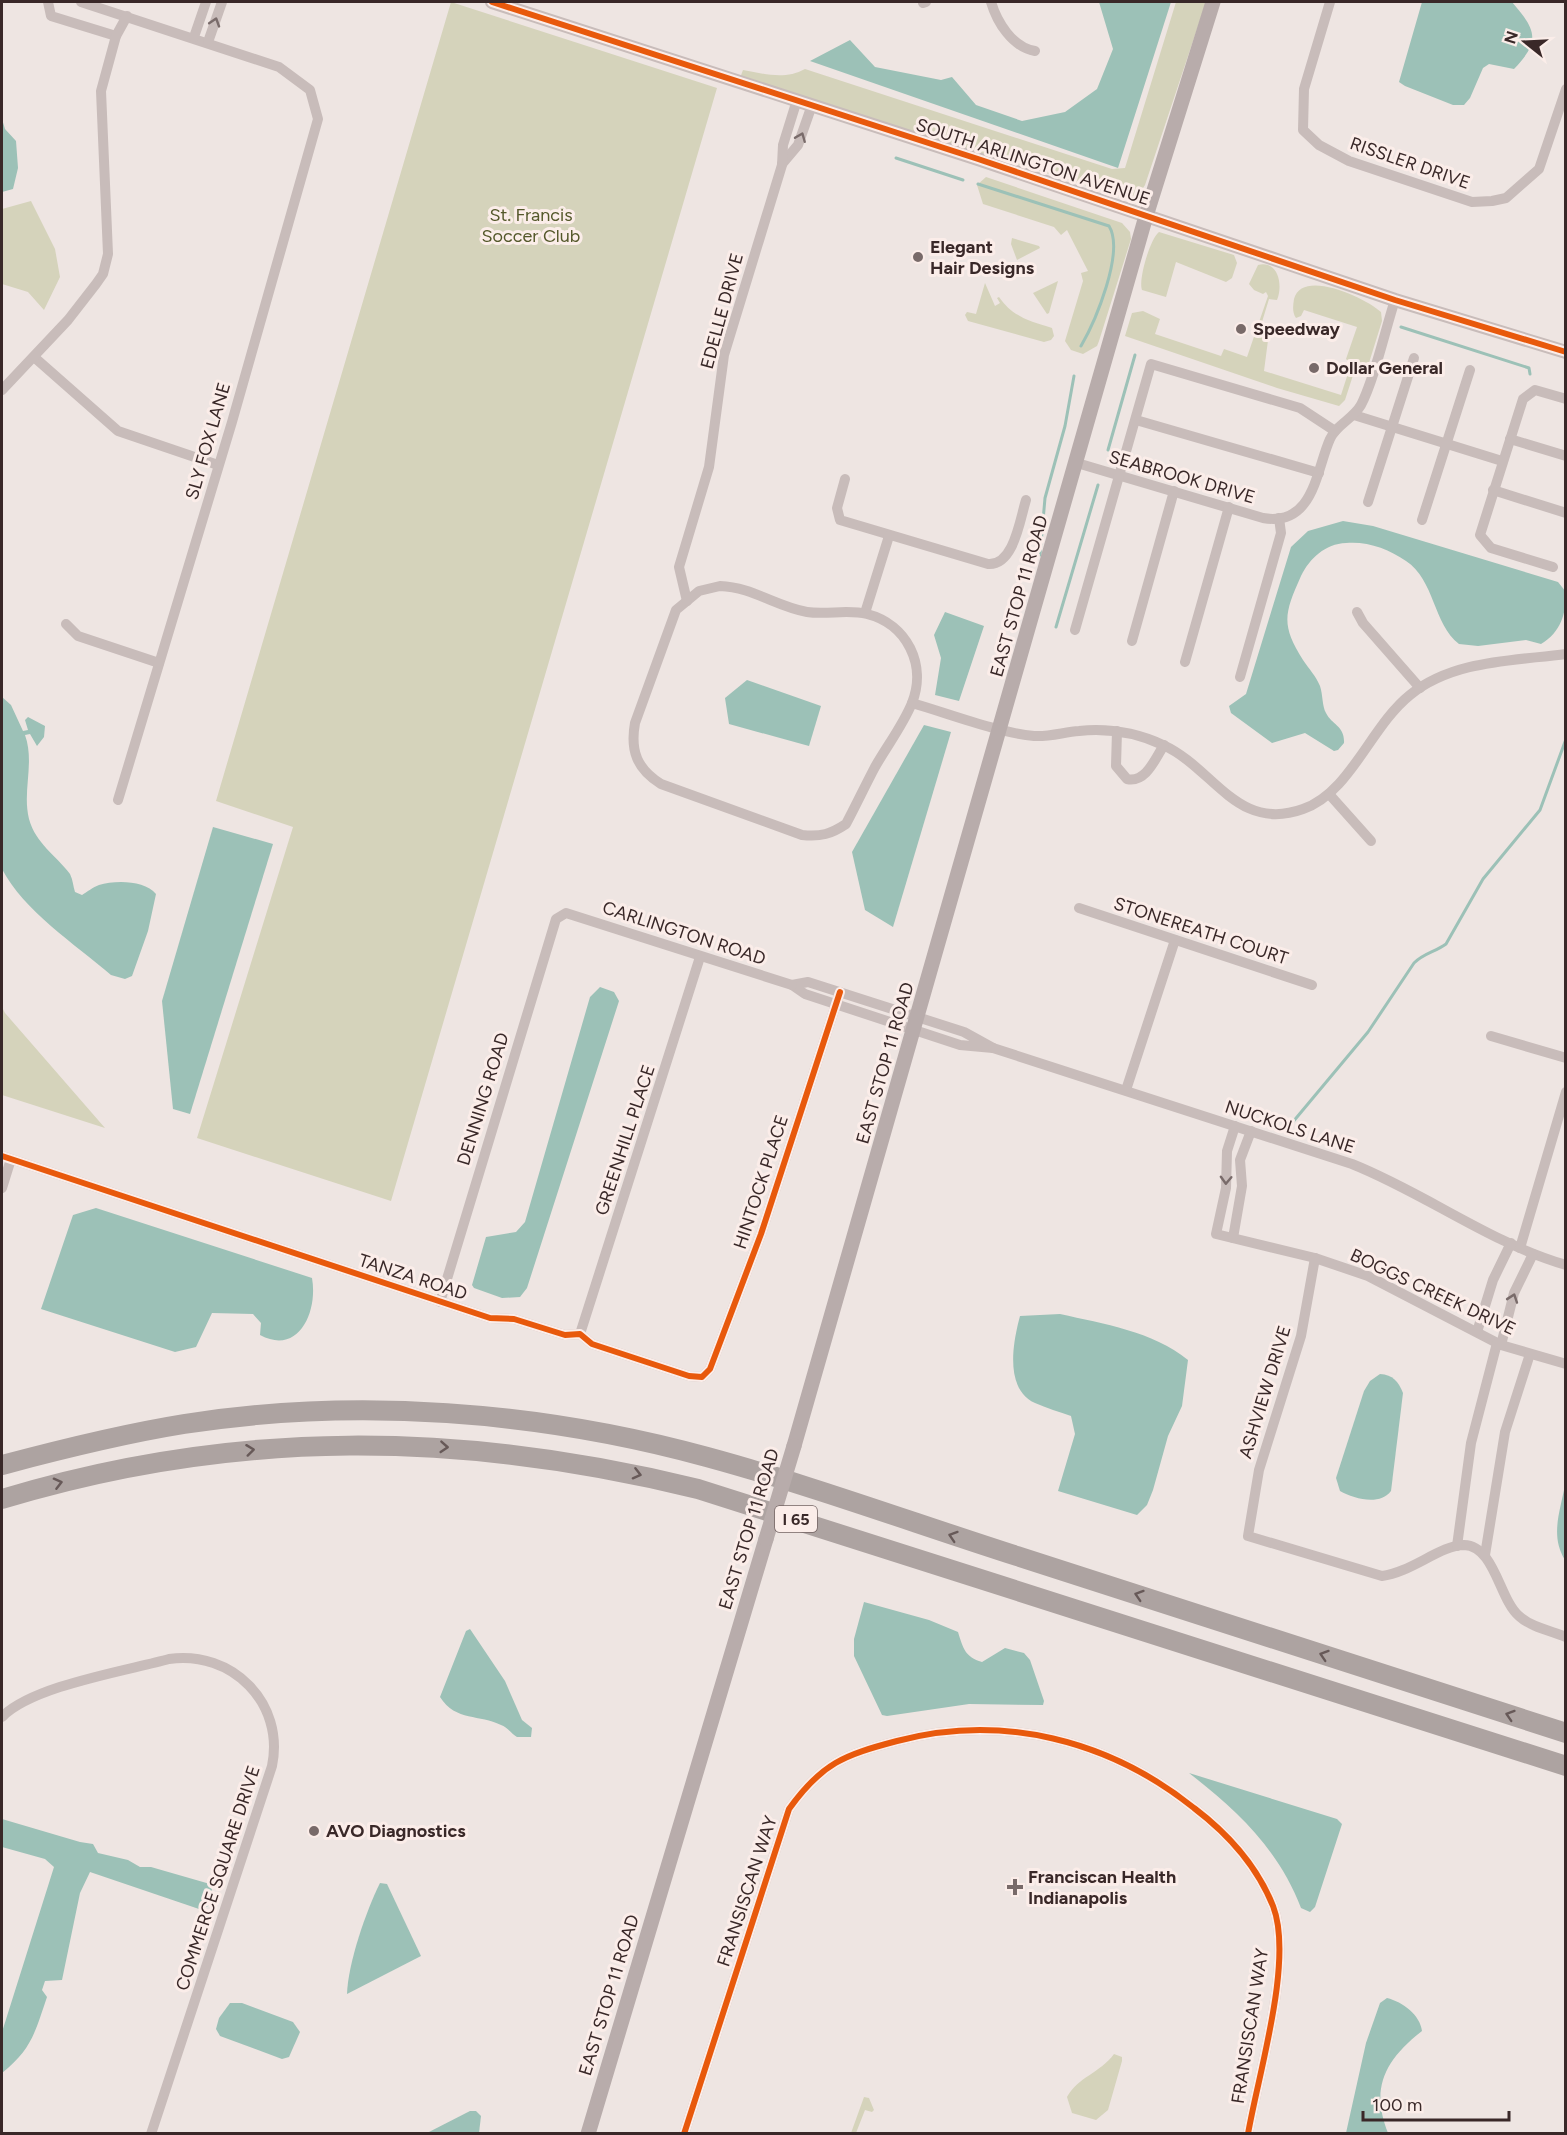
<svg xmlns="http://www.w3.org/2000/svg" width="1567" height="2135" viewBox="0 0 1567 2135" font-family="Figtree,sans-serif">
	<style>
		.green { fill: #d5d3bb }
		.water { fill: #9cc1b7 }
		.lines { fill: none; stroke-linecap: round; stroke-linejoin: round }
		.stream { stroke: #9cc1b7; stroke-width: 3 }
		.minor { stroke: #c8bcba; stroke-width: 10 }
		.tertiary { stroke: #c8bcba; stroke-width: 14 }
		.secondary { stroke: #b8acab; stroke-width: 15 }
		.motorway { stroke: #ada3a1; stroke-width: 20 }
		.secondary-bridge { stroke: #b8acab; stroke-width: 15 }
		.cycleway-casing { stroke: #fbede9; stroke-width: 10 }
		.cycleway { stroke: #e8590c; stroke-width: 6 }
		.oneway { stroke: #796b6a }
		.oneway2 { stroke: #675958 }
		.poi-dot { fill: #786a69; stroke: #fbede9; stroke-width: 2 }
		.labels { text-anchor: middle; stroke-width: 6; stroke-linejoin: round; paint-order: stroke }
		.shield { fill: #fbede9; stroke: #736362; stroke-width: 1.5 }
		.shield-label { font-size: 16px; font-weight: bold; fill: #392828 }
		.street-label { font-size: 18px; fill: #392828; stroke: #fbede9 }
		.park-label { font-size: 18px; fill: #54582a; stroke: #fbede9 }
		.poi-label { font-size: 18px; font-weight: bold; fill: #392828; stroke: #fbede9; text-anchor: start }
	</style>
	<rect width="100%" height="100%" fill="#eee5e2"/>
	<g class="green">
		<path d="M451,2l266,86 -326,1113 -194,-63 96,-311 -77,-26z"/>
		<path d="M1176,2h30l-61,183 -8,12 -7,2 -390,-121 3,-8c22,4 42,10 62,-1l307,100 13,-1z"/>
		<path d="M986,177l136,46 8,9 1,7 -32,102 -2,5 -14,8 -12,-4 -6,-9 18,-60 -2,-8 7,-2 -21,-41 -6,5 -7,-8 -71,-23 -6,-19z"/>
		<path d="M31,201l24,48 5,28 -16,33 -16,-18 -26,-8v-75z"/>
		<path d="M1159,232l75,23 3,8 -5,15 -6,4 -50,-20 -10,35 -24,-7c-4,-10 8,-51 17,-58z"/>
		<path d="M1012,238l27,8 1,2 -23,12 -6,-16z"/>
		<path d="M1258,265c21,-5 25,21 19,35l-8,-1 -7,23 8,3 -6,46 77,24 10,-31 -5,-5 11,-32 -53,-17 -3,6 -5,2c-4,-6 -3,-12 -2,-19 8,-31 72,-1 87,13l1,9 -14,45 -11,-3 -12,37 -6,6 -62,-18 -152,-52 7,-23 11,-2 17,8 -5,15 66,22 3,-7 23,8 21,-61 -2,-4 -3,2 -9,-4 -5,-6z"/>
		<path d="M1058,281l-9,32 -2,1 -14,-21z"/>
		<path d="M985,283l10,23 5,-3 -3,-5 2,-1c14,20 30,24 53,31l2,8 -3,4 -7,2 -76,-21 -3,-6 2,-3 9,2z"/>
		<path d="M2,1007l3,6 100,115 -103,-33z"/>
		<path d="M1114,2054l8,3v4l-14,49 -12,10 -24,-7 -5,-16c11,-20 33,-24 47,-43z"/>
		<path d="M864,2097l5,1 5,12 -2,2 -7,-2 -9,23h-5z"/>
	</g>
	<g class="water">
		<path d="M1099,2h72l-53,166 -308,-107 40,-21 25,27 66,13 11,-3 24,28 46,16 43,-9 32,-23 16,-40z"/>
		<path d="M1422,2h90c23,27 30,38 2,67l-25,-5 -6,4 -13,30 -6,7h-11l-48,-19 -6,-4z"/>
		<path d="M2,119l3,10 11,12 2,27 -5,21 -11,3z"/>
		<path d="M1343,521l30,5 185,56 8,10c0,22 -5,40 -25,52l-15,-4 -48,6 -19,-2c-26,-20 -24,-64 -53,-83 -17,-12 -39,-20 -60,-18 -21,1 -36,15 -45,33 -17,38 -20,49 2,84 6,9 13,16 17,26 3,9 2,20 6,27 6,12 19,13 18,30l-6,7 -4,1 -29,-18 -33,10 -41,-30 -2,-7 17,-12 45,-147 17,-16z"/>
		<path d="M945,612l39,14 -25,75 -24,-6 6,-37 -7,-23z"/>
		<path d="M747,680l74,26 -12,40 -80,-22 -4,-26z"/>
		<path d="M2,697l9,8 12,26 5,-1 -3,-10 3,-3 17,9 -1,11 -7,9 -7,-12 -5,1c10,28 -3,56 4,84 7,25 26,35 41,55 3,6 3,12 5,18l7,3c5,-3 11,-8 17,-10 16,-5 46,-5 57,9l-8,37 -16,45 -7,3 -14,-4c-35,-30 -88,-65 -109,-106z"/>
		<path d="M924,725l27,7 -58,195 -28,-17 -13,-58z"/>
		<path d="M213,827l60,17 -83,270 -17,-5 -11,-108z"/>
		<path d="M600,987l14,5 5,9 -92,287 -7,9 -18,1 -28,-10 -2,-3 14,-48 30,-5 9,-10 65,-225z"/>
		<path d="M96,1208l216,70c6,33 -13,78 -52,57l1,-12 -8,-9 -41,-1 -16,34 -21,5 -134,-43 32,-94z"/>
		<path d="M1060,1314c44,10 92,17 128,46l-6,46 -14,30 -15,54 -6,15 -10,10 -79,-24 17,-57 -4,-18c-11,-4 -25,-8 -36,-13 -31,-14 -22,-61 -15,-87z"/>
		<path d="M1380,1374c13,1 18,7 23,19l-12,98c-11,15 -37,8 -51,0l-4,-13 28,-87 6,-10z"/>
		<path d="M1565,1485v75c-15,-24 -5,-48 0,-75z"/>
		<path d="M864,1602l65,18 29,12c5,16 7,25 24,30l23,-14 19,5 6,7 14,41 -1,4 -74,-1 -82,12 -5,-1 -28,-59v-17z"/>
		<path d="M470,1629l35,52 17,39 10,8 -1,9h-14c-5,-3 -10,-10 -16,-12 -21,-11 -45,-3 -61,-28l26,-66z"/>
		<path d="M1189,1773l148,46 5,5 -27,83 -5,5 -9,-4c-22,-58 -64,-98 -112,-135z"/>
		<path d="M2,1819l78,23 13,2 5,9 30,7 12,7h11l59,17c5,12 4,24 -11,25l-109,-37 -10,21 -18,87 -17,1 -3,9 5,7c-12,35 -15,52 -45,76v-41l52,-165 -9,-8 -43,-12z"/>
		<path d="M380,1883l7,1 34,72 -74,38c1,-31 19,-83 33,-111z"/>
		<path d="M1387,1998c16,4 33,17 35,33 -37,29 -52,57 -34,102h-42l20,-90 14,-40z"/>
		<path d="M230,2003h12l51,19 7,10 -11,25 -7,2 -62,-23 -4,-7 3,-11z"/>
		<path d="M470,2111h6l5,5 -2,17h-52z"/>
	</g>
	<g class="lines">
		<g class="stream">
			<path d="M896,158l67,22"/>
			<path d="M978,184l131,42c16,26 -14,96 -28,120"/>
			<path d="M1401,327l128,41 1,6"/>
			<path d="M1108,450l27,-95"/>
			<path d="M1040,555l5,-57 20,-72 9,-50"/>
			<path d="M1056,627l42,-142"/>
			<path d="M1287,1129l81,-97 46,-69c10,-10 21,-11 32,-19l37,-65 57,-69 26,-71"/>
		</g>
		<g class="minor">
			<path d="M48,2l3,14 65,20"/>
			<path d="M81,2l198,65 31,23 8,29 -86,303 -114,378"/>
			<path d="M991,2c6,20 21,45 44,49"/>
			<path d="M1330,2l-26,87 -1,41 16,15 30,16 123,41 20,-1 14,-3 33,-29 27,-80"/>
			<path d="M923,3l3,-1"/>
			<path d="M194,37l12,-35"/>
			<path d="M208,42l14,-40"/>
			<path d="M782,164l16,-19 14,-40"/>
			<path d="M34,357l84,74 100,34"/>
			<path d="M2,390l66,-70 28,-36 7,-10 5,-20 -7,-163 15,-55 11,-20"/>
			<path d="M1354,415l148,46"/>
			<path d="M1136,420l183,53"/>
			<path d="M1510,439l56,17"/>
			<path d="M1077,463l186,55c51,9 53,-48 67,-79 6,-14 23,-20 31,-34 14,-27 24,-75 34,-105"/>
			<path d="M845,479l-8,29 3,12 148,44c26,2 32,-45 38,-64"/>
			<path d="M1493,490l73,23"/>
			<path d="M1368,502l46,-144"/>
			<path d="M1422,520l48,-150"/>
			<path d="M1553,567l-62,-19 -11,-13 43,-136 12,-9 31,9"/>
			<path d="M720,586c32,1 57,21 87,26 20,3 41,-3 60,2 40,10 60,51 45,89 -9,22 -25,43 -37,64 -10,19 -19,38 -29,57 -15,10 -25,13 -44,11l-141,-51c-24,-15 -31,-33 -26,-61l41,-113 23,-19z"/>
			<path d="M687,601l-8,-34 30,-100 15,-112 58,-190 1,-20 14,-45"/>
			<path d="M1357,612l6,11 57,65"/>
			<path d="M865,613l24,-77"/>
			<path d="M66,624l12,12 81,27"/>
			<path d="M1075,630l76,-266 149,44 35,23"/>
			<path d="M1132,641l42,-150"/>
			<path d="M1185,662l44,-155"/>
			<path d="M1240,677l41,-144 -2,-15"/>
			<path d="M912,703c35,10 87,30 122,33 16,1 30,-4 45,-5 29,-3 58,2 84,14 51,23 74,88 140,64 47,-16 68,-83 107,-114 43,-35 103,-34 156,-41"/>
			<path d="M1117,731l-1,35 11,13c19,4 28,-20 37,-34"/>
			<path d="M1329,794l42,47"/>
			<path d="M1079,908l233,77"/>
			<path d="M808,982l156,50 29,16 -33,-3 -155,-51 -13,-9z"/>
			<path d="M1491,1036l75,22"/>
			<path d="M993,1048l359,116c73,29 138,79 214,101"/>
			<path d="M1126,1090l49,-150"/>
			<path d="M1235,1126l-8,25 -1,37 -10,46 99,24 53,18 133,69 65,19"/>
			<path d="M2,1156l488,162 24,1 51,16 15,-1 12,10 97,32 13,1 8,-8 51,-135 79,-242"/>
			<path d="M2,1188l9,-29"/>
			<path d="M1233,1238l9,-52 -2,-26 11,-29"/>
			<path d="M1520,1248l46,-156"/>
			<path d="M1315,1258l-14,78 -42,134 -11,66 134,40c28,-3 59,-31 82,-31 31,1 35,54 55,71 12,11 32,15 47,21"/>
			<path d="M440,1302l116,-383 10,-6 226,72"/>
			<path d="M1477,1332l16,-52 18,-37"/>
			<path d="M580,1334l120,-377"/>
			<path d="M1501,1345l13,-52 19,-39"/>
			<path d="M1457,1546l14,-103 26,-100"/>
			<path d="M1485,1555l20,-123 25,-78"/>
			<path d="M2,1717c30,-31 123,-46 167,-58 63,-9 116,44 103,107l-121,368"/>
			<path d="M684,2134l105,-325c33,-46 55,-54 108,-68 105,-28 212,-1 297,67 33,25 63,58 79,98 21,54 -15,169 -25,228"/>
		</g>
		<path class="tertiary" d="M492,2l486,157 417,141 171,52"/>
		<g class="secondary">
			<path d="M794,1446l352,-1230 67,-214"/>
			<path d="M588,2134l178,-595"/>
		</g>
		<g class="motorway">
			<path d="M2,1465c60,-16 120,-31 182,-41 172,-27 355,-13 523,33 103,28 207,66 310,99 183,59 366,118 549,177"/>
			<path d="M2,1499c235,-71 459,-68 696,-10l868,277"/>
		</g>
		<path class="secondary-bridge" d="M766,1539l28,-93"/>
		<defs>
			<g id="cycleway">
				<path d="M492,2l486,157 417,141 171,52"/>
				<path d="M2,1156l488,162 24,1 51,16 15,-1 12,10 97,32 13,1 8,-8 51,-135 79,-242"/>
				<path d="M684,2134l105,-325c33,-46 55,-54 108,-68 105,-28 212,-1 297,67 33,25 63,58 79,98 21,54 -15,169 -25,228"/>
			</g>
		</defs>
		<use href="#cycleway" class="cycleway-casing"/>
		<use href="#cycleway" class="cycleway"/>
	</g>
	<defs><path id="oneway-chevron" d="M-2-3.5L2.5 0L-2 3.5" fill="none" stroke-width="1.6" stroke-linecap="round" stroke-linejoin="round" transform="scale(1.5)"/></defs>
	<g class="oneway">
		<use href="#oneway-chevron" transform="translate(215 22) rotate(-72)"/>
		<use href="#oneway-chevron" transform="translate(801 137) rotate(-68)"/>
		<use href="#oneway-chevron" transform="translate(1226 1180) rotate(92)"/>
		<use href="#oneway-chevron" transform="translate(1513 1298) rotate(-71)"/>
	</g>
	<g class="oneway2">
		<use href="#oneway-chevron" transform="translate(444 1447) rotate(4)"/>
		<use href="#oneway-chevron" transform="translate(250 1450) rotate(-7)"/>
		<use href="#oneway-chevron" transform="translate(637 1474) rotate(14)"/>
		<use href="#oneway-chevron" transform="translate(58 1483) rotate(-14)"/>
		<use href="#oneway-chevron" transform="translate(953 1536) rotate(-162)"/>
		<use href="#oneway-chevron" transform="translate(1139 1595) rotate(-162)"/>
		<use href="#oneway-chevron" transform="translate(1324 1655) rotate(-162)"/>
		<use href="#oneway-chevron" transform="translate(1510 1715) rotate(-162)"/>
	</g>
	<g class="poi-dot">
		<circle cx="918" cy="257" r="6"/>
		<circle cx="1241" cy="329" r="6"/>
		<circle cx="1314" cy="368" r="6"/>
		<circle cx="314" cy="1831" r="6"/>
		<path d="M1012 1878h6v6h6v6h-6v6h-6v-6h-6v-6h6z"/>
	</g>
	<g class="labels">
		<rect class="shield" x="775" y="1506" width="42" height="26" rx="4.5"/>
		<g class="shield-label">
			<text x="796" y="1525">I 65</text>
		</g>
		<g class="street-label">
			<text transform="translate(1033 162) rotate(18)" y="6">SOUTH ARLINGTON AVENUE</text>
			<text transform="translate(1410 163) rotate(19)" y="6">RISSLER DRIVE</text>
			<text transform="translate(722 311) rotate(-75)" y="6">EDELLE DRIVE</text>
			<text transform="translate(208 441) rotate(-74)" y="6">SLY FOX LANE</text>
			<text transform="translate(1182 477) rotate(16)" y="6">SEABROOK DRIVE</text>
			<text transform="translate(1019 596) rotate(-74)" y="6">EAST STOP 11 ROAD</text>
			<text transform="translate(1201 931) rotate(18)" y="6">STONEREATH COURT</text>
			<text transform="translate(684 933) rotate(18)" y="6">CARLINGTON ROAD</text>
			<text transform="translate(885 1063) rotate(-74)" y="6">EAST STOP 11 ROAD</text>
			<text transform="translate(483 1099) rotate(-73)" y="6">DENNING ROAD</text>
			<text transform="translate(1290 1127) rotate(18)" y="6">NUCKOLS LANE</text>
			<text transform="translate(625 1140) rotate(-72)" y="6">GREENHILL PLACE</text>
			<text transform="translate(761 1182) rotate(-72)" y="6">HINTOCK PLACE</text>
			<text transform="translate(413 1277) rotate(18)" y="6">TANZA ROAD</text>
			<text transform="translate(1433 1292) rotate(25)" y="6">BOGGS CREEK DRIVE</text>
			<text transform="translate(1265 1392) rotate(-73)" y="6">ASHVIEW DRIVE</text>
			<text transform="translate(749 1529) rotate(-73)" y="6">EAST STOP 11 ROAD</text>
			<text transform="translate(218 1878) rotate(-72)" y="6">COMMERCE SQUARE DRIVE</text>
			<text transform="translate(747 1891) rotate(-72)" y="6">FRANSISCAN WAY</text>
			<text transform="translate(609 1995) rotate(-73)" y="6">EAST STOP 11 ROAD</text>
			<text transform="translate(1250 2026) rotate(-81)" y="6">FRANSISCAN WAY</text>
		</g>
		<g class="park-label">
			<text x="531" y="221">St. Francis<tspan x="531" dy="21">Soccer Club</tspan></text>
		</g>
		<g class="poi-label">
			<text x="930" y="253">Elegant<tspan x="930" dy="21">Hair Designs</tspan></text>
			<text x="1253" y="335">Speedway</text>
			<text x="1326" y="374">Dollar General</text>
			<text x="326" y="1837">AVO Diagnostics</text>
			<text x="1028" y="1883">Franciscan Health<tspan x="1028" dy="21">Indianapolis</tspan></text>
		</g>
	</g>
	<rect width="1567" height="2135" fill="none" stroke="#392828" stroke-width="6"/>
	<g transform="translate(1525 42) rotate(288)" stroke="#fbede9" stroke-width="4.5" paint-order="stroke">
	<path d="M0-4.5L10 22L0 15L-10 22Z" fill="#392828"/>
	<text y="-9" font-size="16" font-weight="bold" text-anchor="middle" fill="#392828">N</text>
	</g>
	<path d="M1363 2111v9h146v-9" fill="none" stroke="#392828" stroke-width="3"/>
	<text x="1372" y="2111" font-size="18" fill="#392828" stroke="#fbede9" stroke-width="4.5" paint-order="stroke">100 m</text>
</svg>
